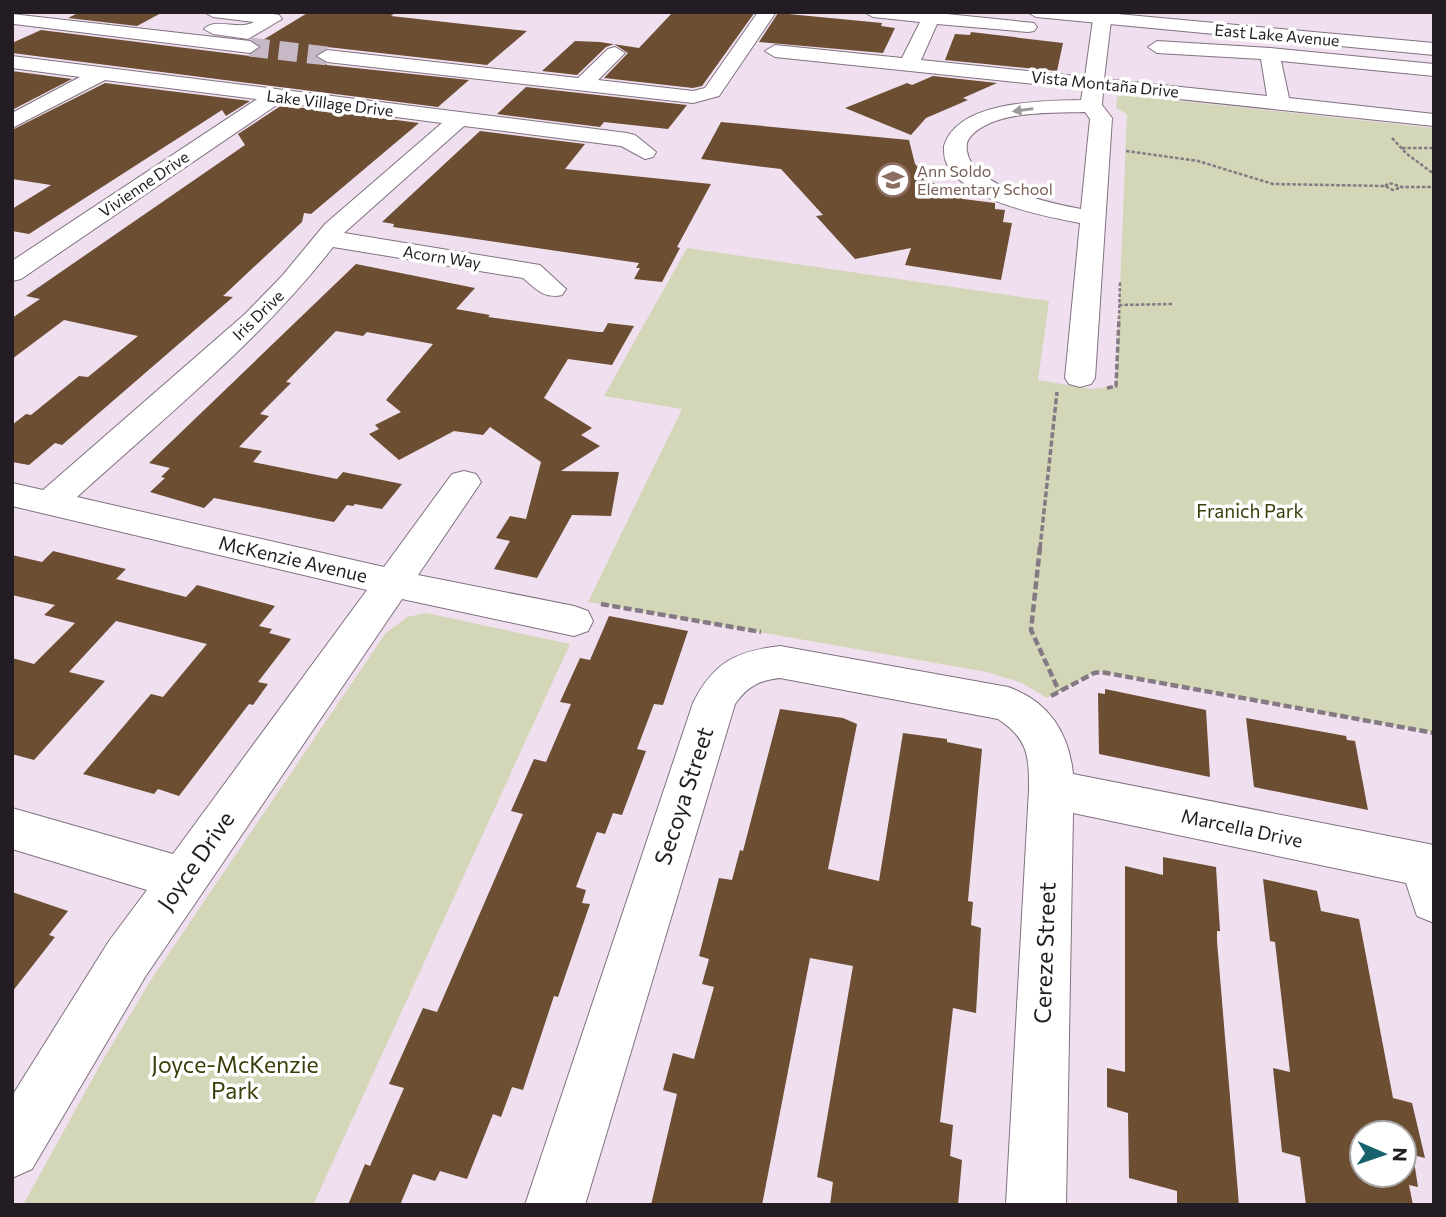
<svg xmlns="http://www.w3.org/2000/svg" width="1446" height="1217" viewBox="0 0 1446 1217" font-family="Commissioner,sans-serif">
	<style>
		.green { fill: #d3d6b7 }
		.building { fill: #6c4e33; fill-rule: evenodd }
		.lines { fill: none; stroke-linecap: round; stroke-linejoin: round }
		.minor-tunnel { stroke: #c7b8c6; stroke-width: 19; stroke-dasharray: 19 10; stroke-linecap: butt }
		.minor-casing { stroke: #817280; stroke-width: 2 }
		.major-casing { stroke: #817280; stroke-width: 2 }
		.path-far2 { stroke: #857a84; stroke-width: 2.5; stroke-dasharray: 3.5 2; stroke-linecap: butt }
		.path-far1 { stroke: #857a84; stroke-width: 3.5; stroke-dasharray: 6 2.5; stroke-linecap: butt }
		.path { stroke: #857a84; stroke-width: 4.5; stroke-dasharray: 8 3.5; stroke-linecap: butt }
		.minor { fill: #fff; fill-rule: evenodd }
		.major { fill: #fff; fill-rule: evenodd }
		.oneway { fill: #9c999c }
		.labels { text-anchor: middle; stroke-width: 7; stroke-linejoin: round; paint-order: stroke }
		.far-street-label { font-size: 16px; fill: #231d23; stroke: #fff }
		.far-education-label { font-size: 16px; fill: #785e54; stroke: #fff; text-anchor: start }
		.park-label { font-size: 19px; fill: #3a3c09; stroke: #fff }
		.street-label { font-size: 19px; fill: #231d23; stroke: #fff }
		.near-street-label { font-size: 23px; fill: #231d23; stroke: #fff }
		.near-park-label { font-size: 23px; fill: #3a3c09; stroke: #fff }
	</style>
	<rect width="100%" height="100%" fill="#f0dfef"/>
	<g class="green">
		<path d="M1124,95l310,33v605l-333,-61 -7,1 -47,25 -25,-15 -35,-11 -399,-70 94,-193 -78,-13 83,-148 362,53 -11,79 53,9 25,-3 11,-272 -11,-6 1,-11z"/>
		<path d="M426,613l144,31 -257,561h-290l81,-147 47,-78 234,-346 22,-17z"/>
	</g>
	<g class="building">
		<path d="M80,12h83l-26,14 -69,-8z"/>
		<path d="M309,12h87l-5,4 136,15 -40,34 -160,-18 -12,8 12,10 142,15 -31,27 -426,-54v-10l29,-13 209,26 11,-8 -3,-5z"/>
		<path d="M673,12h82l-53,74 -9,2 -89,-10 24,-25 -14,-9 -8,3 -29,28 -35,-4 33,-30 25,1 39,6z"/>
		<path d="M778,13l104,10 -1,3 14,2 -12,25 -124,-11z"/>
		<path d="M971,32l92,11 -6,28 -112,-11 10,-26 15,1z"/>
		<path d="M12,71l60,8 -60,31z"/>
		<path d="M933,76l64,7 -34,15 5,2 -42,18 -15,17 -66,-27 62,-25 5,2z"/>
		<path d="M105,83l145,18 -24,15 -4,-6 -193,124 -17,-3v-22l39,-24 -39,-6v-49z"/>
		<path d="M526,87l161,18 -19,24 -64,-7 -4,5 -103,-13z"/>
		<path d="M282,105l137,18 -108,91 -7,-1 -2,9 -79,74 10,1 -171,148 -7,-2 -26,22 -17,-3v-37l14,-11 5,1 48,-39 9,1 50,-41 -74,-16 -52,39v-41l28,-19 -14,-3 219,-151 -7,-11z"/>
		<path d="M721,122l188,18 6,24 17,18 31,17 32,4v6l10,1 -2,12 9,1 -11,57 -96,-15 6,-17 -56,11 -39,-43 7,-1 -42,-46 -80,-10z"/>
		<path d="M480,131l105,13 -20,25 146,15 -34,63 3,1 -18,34 -28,-3 6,-11h-4l3,-5 -246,-36 1,-3 -12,-2z"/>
		<path d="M356,264l119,24 -19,21 34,6 -2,2 110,15h5l5,-9 26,3 -22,39 -44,-6 -24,39 48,30 -11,7 19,11 -39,25 58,1 -8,44 -39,-1 -35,63 -43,-9 16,-28 -14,-3 14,-22 16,3 15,-57 -51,-35 -7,8 -29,-4 -55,29 -30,-26 10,-5 -4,-4 26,-13 -15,-12 47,-56 -66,-12 -4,4 -27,-5 -50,51 5,1 -31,31 9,2 -30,31 23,4 -9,11 84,17 6,-7 59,12 -20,25 -27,-5 -2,2 -6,-1 -13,17 -120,-24 -10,10 -54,-16 15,-14 -4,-1 9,-9 -21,-5z"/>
		<path d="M53,551l73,18 -10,10 70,18 11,-12 78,21 -16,20 13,3 -3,4 22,6 -33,43 10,2 -15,21 -4,-1 -70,92 -21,-7 -4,5 -71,-20 68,-80 12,3 44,-53 -91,-23 -47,51 36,9 -71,79 -22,-6v-96l22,6 41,-41 -31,-8 11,-10 -43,-10v-40l30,7z"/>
		<path d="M609,616l79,15 -25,74 -9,-1 -17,45 9,2 -24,64 -9,-2 -8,21 -8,-2 -21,55 10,3 -4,13 8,1 -32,93 -4,-1 -31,94 -11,-3 -11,30 -8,-3 -26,65 -27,-8 -5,10 -22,-7 -13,31h-52l17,-41 5,2 34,-78 -15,-4 34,-76 14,4 86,-198 -12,-3 23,-52 12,3 25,-58 -11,-2 20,-44 10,2z"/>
		<path d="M1105,689l101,21 4,67 -111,-23 -1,-61 7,1z"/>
		<path d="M780,709l63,9 14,6 -29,145 51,12 24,-148 44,6v3l35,7 -14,152 5,1 -2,23 10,3 -5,85 -23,-5 -13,114 13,3 -3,31 12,4 -4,45h-128l3,-23 -16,-5 36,-211 -43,-8 -48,247h-111l26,-111 -14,-4 10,-37 21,6 20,-72 -12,-3 7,-25 -10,-3 20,-78 13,2 8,-30 3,1z"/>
		<path d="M1246,718l100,18 1,4 8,1 13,69 -114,-23z"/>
		<path d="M1163,857l53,10 4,64h-3v10l22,264h-62v-14l-48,-13 -1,-65 -21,-6v-39l18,4v-206l38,9z"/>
		<path d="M1263,879l54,12 4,20 38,8 34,179 19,5 13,55 -12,-3 5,32 -9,-2 4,20h-107l-6,-48 -18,-5 -9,-84 17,4 -15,-130 -5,-1zM1362,1133h42v42h-42z"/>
		<path d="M12,892l56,19 -19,24 6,2 -43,55z"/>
	</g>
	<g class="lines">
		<path class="minor-tunnel" d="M250,47l77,9"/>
		<defs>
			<g id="minor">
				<path d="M204,12h57l18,3 3,4 -34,20 -35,-5 -9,-5c12,-12 35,2 50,-7l-41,-5z"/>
				<path d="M758,12h18l-57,84 -26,7 -366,-41 -10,-6 10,-6 251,28 30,-29 7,-2 10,6 -27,27 95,11 12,-3z"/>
				<path d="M864,12h63l107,11 3,4 -3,4 -6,1 -91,-8 -16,36 164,17 9,-65h18l-8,67 163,17 -6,-37 -104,-6 -9,-6 9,-6 113,7 164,16v12l-153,-15 8,37 145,16v12l-331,-35 -1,14 10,13 -17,260 -4,6 -11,3 -11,-3 -4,-6 15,-155c-37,-7 -117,-22 -134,-61 -2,-4 -2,-11 -2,-16 14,-46 98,-45 137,-46l2,-11 -308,-32 -10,-6 10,-6 127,13 18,-36 -47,-5zM1085,112l5,7 -9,90c-31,-6 -109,-22 -114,-58 -1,-6 0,-11 4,-15 24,-26 82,-23 114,-24z"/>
				<path d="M12,14l238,27 9,6 -9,6 -236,-29z"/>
				<path d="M12,56l615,77 8,2 21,17 -3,5 -8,2 -24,-13 -157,-20 -120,107 196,32 26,24 -4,6c-18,4 -26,-6 -39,-17l-190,-31c-73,94 -168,170 -256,250l307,70 68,-93 12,-3 12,3 5,8 -63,93 156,31 14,5 5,10 -5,10 -14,5 -172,-37 -257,378 -113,192 -20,9v-82l97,-155 38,-51 -135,-41v-41l161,46 194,-264 -355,-84v-23l31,7 202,-176 37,-38 43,-52 117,-101 -161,-21 -260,177 -9,2v-20l245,-162 -152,-19 -93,48v-15l68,-36 -68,-9z"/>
				<path d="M780,646l228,41c40,14 61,45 65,87l361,71v78l-17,-7 -11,-33 -333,-70 -7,392h-60l23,-416c0,-34 -1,-50 -31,-70l-218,-41c-21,2 -33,9 -45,26l-150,501h-60l168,-502c20,-40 43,-52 87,-57z"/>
			</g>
			<path id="major" d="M1027,12h69l338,31v12l-398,-38z"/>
		</defs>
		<use href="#minor" class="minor-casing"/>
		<use href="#major" class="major-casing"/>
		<g class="path-far2">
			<path d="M1392,138l15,16 27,20"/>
			<path d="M1402,148h32"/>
			<path d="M1126,151l72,10 75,23 112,2 8,4 9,-3"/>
			<path d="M1385,186l4,-3 13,4h32"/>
			<path d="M1119,305l54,-1"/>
			<path d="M1119,319l1,-37"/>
		</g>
		<g class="path-far1">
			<path d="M1107,388l9,-2 3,-68"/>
			<path d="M1040,548l17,-156"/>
		</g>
		<g class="path">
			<path d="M1040,547l-9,83 28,61"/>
			<path d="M601,604l160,28"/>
			<path d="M1051,696l43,-23 7,-1 333,61"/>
		</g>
		<use href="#minor" class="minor"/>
		<use href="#major" class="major"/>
	</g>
	<defs><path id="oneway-solid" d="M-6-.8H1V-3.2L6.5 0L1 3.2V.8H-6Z" transform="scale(1.75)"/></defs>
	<use class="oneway" href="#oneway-solid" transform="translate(1023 110) rotate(172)"/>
	<defs>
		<symbol id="school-ring" viewBox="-11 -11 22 22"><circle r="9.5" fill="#fff" stroke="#8d6e63" stroke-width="1.5"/><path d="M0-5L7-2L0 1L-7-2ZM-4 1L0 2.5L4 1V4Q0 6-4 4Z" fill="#8d6e63"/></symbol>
	</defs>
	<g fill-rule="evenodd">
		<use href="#school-ring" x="874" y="161" width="38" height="38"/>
	</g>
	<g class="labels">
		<g class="far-street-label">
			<text transform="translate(1277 35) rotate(5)" y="6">East Lake Avenue</text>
			<text transform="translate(1105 84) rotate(6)" y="6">Vista Montaña Drive</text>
			<text transform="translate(330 103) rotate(7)" y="6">Lake Village Drive</text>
			<text transform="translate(144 184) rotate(-34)" y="6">Vivienne Drive</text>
			<text transform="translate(442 257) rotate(9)" y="6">Acorn Way</text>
			<text transform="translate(258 315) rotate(-44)" y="6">Iris Drive</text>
		</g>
		<g class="far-education-label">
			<text x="917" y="177">Ann Soldo<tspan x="917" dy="18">Elementary School</tspan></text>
		</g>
		<g class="park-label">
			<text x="1250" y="518">Franich Park</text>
		</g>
		<g class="street-label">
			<text transform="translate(293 559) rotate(13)" y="7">McKenzie Avenue</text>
			<text transform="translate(1242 828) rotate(12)" y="7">Marcella Drive</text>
		</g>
		<g class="near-street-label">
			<text transform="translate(684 796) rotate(-72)" y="8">Secoya Street</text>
			<text transform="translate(196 861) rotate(-55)" y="8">Joyce Drive</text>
			<text transform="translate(1045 953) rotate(-88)" y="8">Cereze Street</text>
		</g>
		<g class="near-park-label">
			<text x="235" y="1073">Joyce-McKenzie<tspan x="235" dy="26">Park</tspan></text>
		</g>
	</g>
	<rect width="1446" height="1217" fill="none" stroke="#231d23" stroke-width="28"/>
	<g transform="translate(1383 1154) rotate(92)"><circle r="33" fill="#ffffff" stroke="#a7a5a7" stroke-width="2"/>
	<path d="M0-5L12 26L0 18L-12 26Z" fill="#16626d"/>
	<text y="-10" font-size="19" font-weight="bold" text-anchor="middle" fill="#231d23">N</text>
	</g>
</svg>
